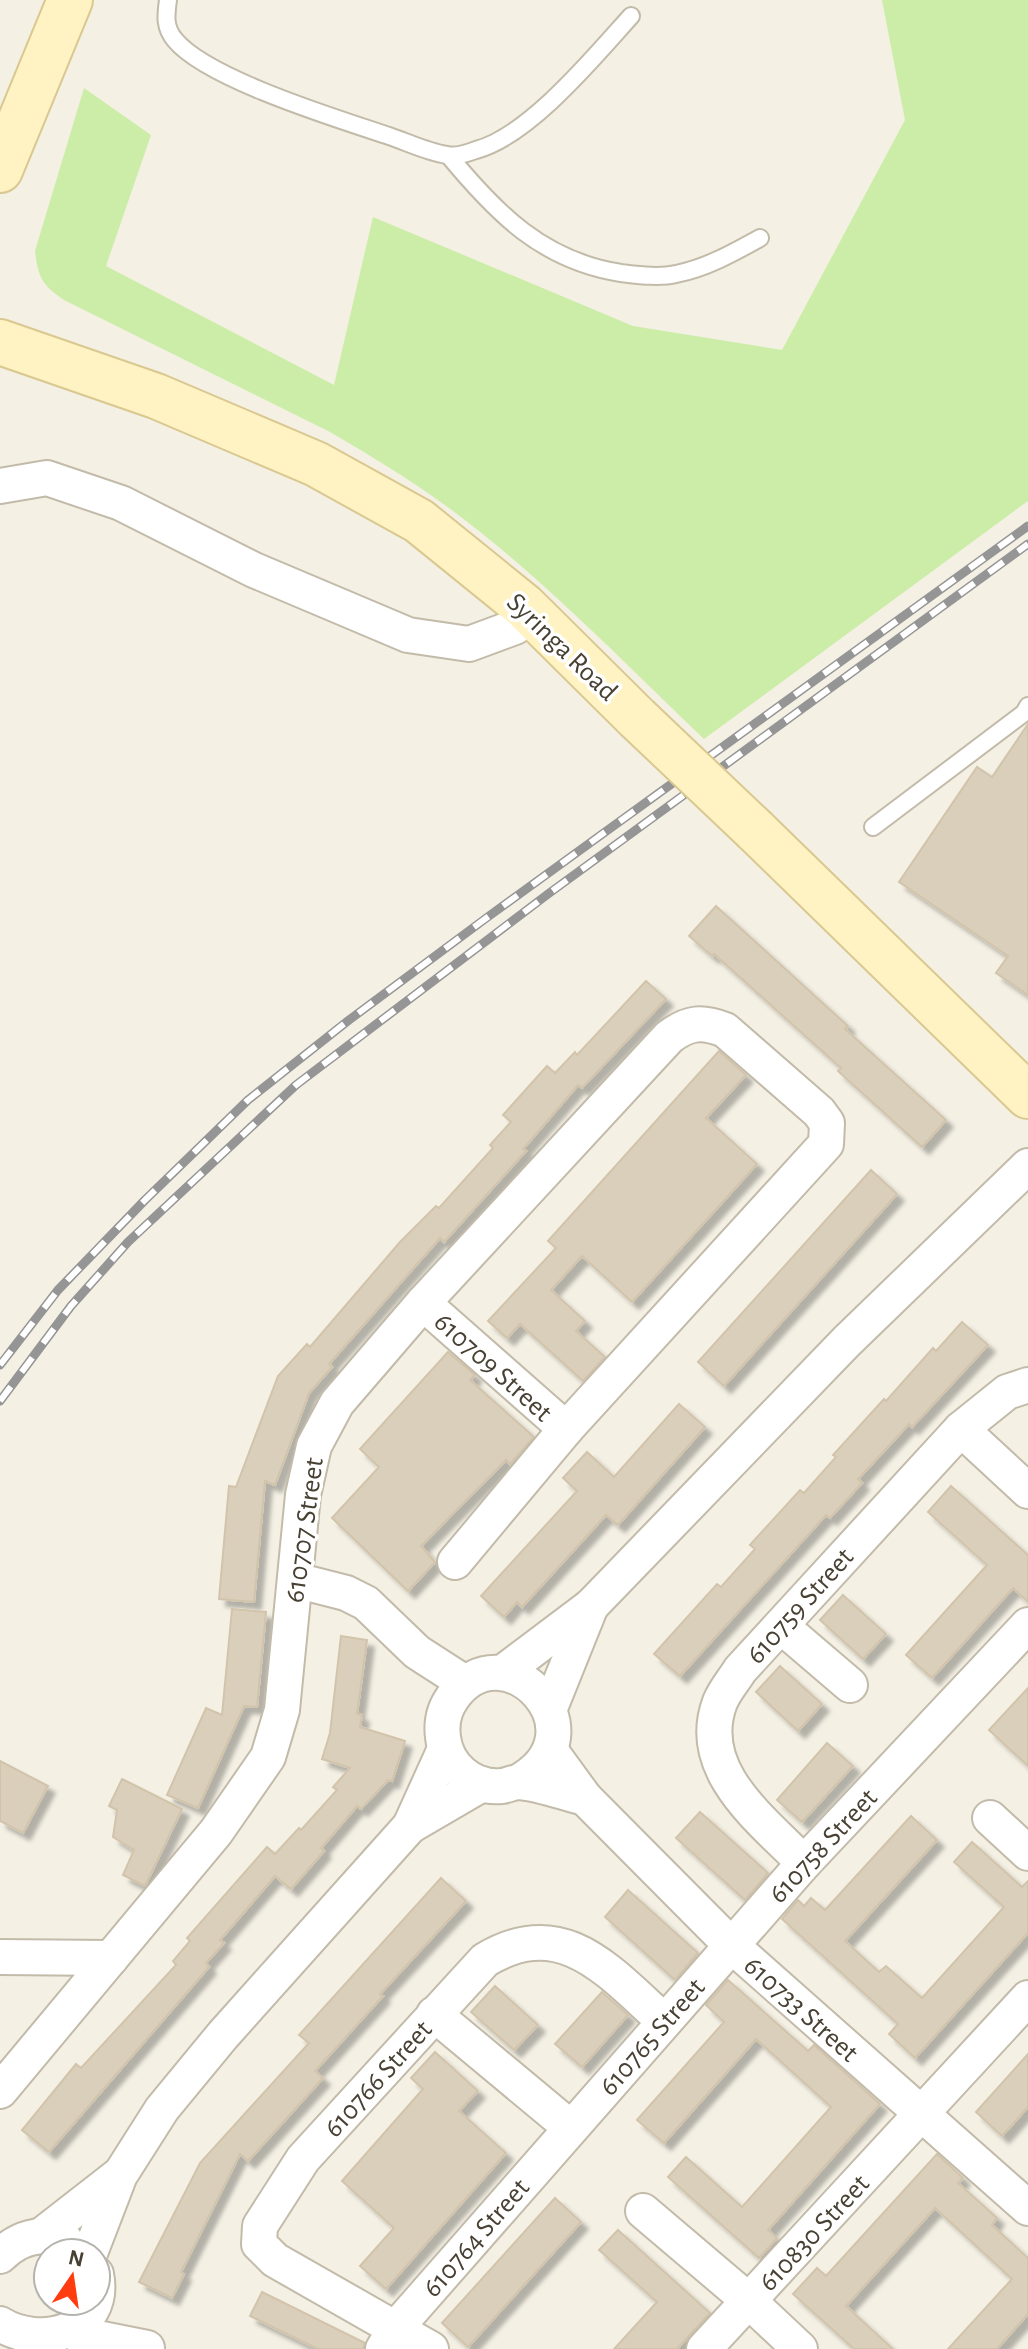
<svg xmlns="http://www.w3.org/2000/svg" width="1028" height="2349" viewBox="0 0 1028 2349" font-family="'Alegreya Sans',sans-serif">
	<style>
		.green { fill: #cceda8 }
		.building { fill: #dacfbb; stroke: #d2c4ab; stroke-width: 2; filter: url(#shadow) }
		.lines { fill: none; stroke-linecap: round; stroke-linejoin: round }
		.lane-casing { stroke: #c3bba9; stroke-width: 20 }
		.street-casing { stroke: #c3bba9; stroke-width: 38 }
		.secondary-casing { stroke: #d9c88f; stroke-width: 48 }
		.lane { stroke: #fff; stroke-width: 16 }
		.street { stroke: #fff; stroke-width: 34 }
		.secondary { stroke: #fff2c3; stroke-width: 44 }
		.rail-casing { stroke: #959595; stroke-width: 9 }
		.rail { stroke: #fff; stroke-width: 6; stroke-dasharray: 18; stroke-linecap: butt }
		.secondary-bridge-casing { stroke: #d9c88f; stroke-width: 48; stroke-linecap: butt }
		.secondary-bridge { stroke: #fff2c3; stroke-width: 44 }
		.labels { text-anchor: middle; stroke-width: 7; stroke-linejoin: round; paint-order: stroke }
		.street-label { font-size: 28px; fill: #474033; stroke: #fff }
	</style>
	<defs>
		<filter id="shadow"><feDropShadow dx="7" dy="7" stdDeviation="2" flood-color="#0004"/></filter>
	</defs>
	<rect width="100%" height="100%" fill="#f4f0e4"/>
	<path class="green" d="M882,0h146v501l-324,238c-83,-79 -163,-163 -255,-231 -38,-28 -78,-52 -119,-76l-266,-132c-22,-15 -26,-23 -29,-49l49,-163 67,47 -45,131 228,119 39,-168 260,109 149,24 123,-230z"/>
	<g class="building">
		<path d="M1028,724v271l-32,-22 12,-17 -109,-74 78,-115 15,10z"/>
		<path d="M716,906l132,120 -3,3 101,91 -24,27 -84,-76 3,-3 -127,-114 -2,2 -23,-20z"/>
		<path d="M646,981l20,18 -84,89 -4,-3 -55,64 3,2 -82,91 -4,-4 -111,126 3,3 -23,26 -34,92 -10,-4 -11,121 -35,-3 10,-113 7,1 42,-111 29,-32 3,3 90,-105 36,-36 3,2 54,-60 -3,-3 21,-23 -8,-7 44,-49 8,7 20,-21 2,3z"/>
		<path d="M719,1051l27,24 -40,43 51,46 -125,138 -50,-46 -31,34 34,31 -9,10 29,26 -22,24 -63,-57 -13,14 -19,-17 68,-73 -8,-7z"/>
		<path d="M871,1170l26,24 -173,192 -26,-24z"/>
		<path d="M962,1322l26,23 -76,82 -3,-3 -51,55 4,4 -32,35 -4,-3 -146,161 -26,-22 63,-70 4,3 34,-38 -5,-4 50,-55 4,3 32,-36 -3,-2 51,-56 2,2 47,-53 3,3z"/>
		<path d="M448,1352l27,23 -5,5 64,57 -24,27 -4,-4 -85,86 14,16 -27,29 -76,-73 47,-51 -19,-18z"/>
		<path d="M679,1404l26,23 -87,98 -12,-10 -84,92 -5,-5 -13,15 -23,-21 96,-105 -14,-13 24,-26 27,25z"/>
		<path d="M951,1486l77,69v47l-15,-14 -81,90 -26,-23 81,-90 -59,-53z"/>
		<path d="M843,1595l43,39 -23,25 -43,-39z"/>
		<path d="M232,1609l34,3 -9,95 -13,-1 -46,102 -31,-13 39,-87 16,7z"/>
		<path d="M341,1636l26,4 -10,74 5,1 -2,12 45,14 -13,40 -4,-1 -27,29 -4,-3 -36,42 3,3 -33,38 -16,-13 -55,64 4,3 -18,20 3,4 -160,185 -27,-22 54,-66 5,4 95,-103 -3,-4 17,-20 -3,-3 80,-91 8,7 24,-26 2,2 36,-40 -4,-3 17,-19 -28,-9 8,-26z"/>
		<path d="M780,1666l42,38 -24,27 -42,-39z"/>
		<path d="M1028,1688v78l-39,-36z"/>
		<path d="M827,1743l26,23 -51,56 -25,-22z"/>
		<path d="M0,1761l48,25 -25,47 -23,-12z"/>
		<path d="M122,1779l60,30 -37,77 -22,-11 11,-25 -21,-13 4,-27 -8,-4z"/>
		<path d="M700,1812l68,61 -23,27 -69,-62z"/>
		<path d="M911,1816l26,24 -92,101 34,31 7,-6 36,32 82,-91 -50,-45 18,-20 50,45 6,-6v52l-113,125 -26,-24 9,-10 -116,-105 16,-19 6,6 7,-8 14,12z"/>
		<path d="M441,1878l25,23 -86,93 3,2 -68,75 8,7 -75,83 -8,-7 -59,118 3,2 -12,24 -33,-16 61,-119 109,-120 -10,-8z"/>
		<path d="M628,1890l70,63 -23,27 -70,-63z"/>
		<path d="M728,1980l80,71 6,-6 66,59 -112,126 9,8 -18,20 -91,-81 18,-20 56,50 89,-100 -75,-68 -92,104 -27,-23 87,-98 -18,-17z"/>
		<path d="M495,1986l43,39 -24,25 -43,-38z"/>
		<path d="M602,1992l26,23 -46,52 -27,-23z"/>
		<path d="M435,2052l43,39 -19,20 47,42 -120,136 -26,-23 34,-38 -52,-47 81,-92 -12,-11z"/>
		<path d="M1028,2054v53l-26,29 -26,-24z"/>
		<path d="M937,2154l26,24 -5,5 39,35 -5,7 36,33v56l-31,35h-49l64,-70 -77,-71 -89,98 47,43h-39l-61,-55 24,-26 9,8z"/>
		<path d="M555,2198l26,24 -113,125 -26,-24z"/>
		<path d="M618,2230l92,83 -33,36h-63l43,-47 -58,-52z"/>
		<path d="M262,2292l103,51 -2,6h-45l-68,-33z"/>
	</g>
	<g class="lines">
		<defs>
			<g id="lane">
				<path d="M168,0c-2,15 -4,27 7,40 32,39 163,79 214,96 18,6 38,16 58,19 8,2 21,-2 29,-5 53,-14 118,-93 155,-134"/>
				<path d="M449,156c48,58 94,105 172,117 17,2 38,5 55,1 30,-6 57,-21 84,-36"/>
				<path d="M873,827l151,-114 4,-7"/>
			</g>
			<g id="street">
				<path d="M0,486l47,-8 74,25 133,67 154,65 61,9 46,-17 17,-13"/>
				<path d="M423,1303l143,126"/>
				<path d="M961,1429l67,62"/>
				<path d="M295,1580l51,13 20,10 51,49 48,31"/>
				<path d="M781,1626l69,59"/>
				<path d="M502,1673l89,-67 256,-265 181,-175"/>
				<path d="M550,1708l41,-102"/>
				<path d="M550,1750l35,48 146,147 297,263"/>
				<path d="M518,1782c90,-50 -14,-157 -65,-85 -9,12 -12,25 -10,40 3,28 28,52 59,49 6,-1 12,-4 18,-4 21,2 44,11 65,16"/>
				<path d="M990,1818l38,35"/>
				<path d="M410,1826l34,-75"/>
				<path d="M804,1863c-42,-43 -110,-93 -84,-161 5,-12 14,-22 20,-32l221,-241 46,-37 21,-7"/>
				<path d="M0,1957l111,1"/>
				<path d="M434,2014l137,114"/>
				<path d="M0,2091l216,-259 52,-75 14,-47 21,-215 11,-49 23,-43 86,-100 246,-266c20,-15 33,-16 56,-7l94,82 8,11 -1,21 -260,285 -111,133"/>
				<path d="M643,2211l106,90 51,48"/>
				<path d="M42,2235l77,-60"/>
				<path d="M90,2253l30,-78 42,-66 61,-74 187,-209 72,-42"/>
				<path d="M0,2256c18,-18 40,-25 65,-16"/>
				<path d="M0,2324c40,25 108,8 96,-50"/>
				<path d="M77,2334l70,14"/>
				<path d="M383,2349l13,-21 408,-465 224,-238"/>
				<path d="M431,2349l-156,-89 -16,-16 1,-18 43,-67 182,-199c78,-47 124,12 179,61"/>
				<path d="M704,2349l324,-351"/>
			</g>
			<g id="secondary">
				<path d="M0,170l70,-170"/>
				<path d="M0,342l156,54 160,68 103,57 105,85 113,112"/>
				<path d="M755,830l273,266"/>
			</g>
		</defs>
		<use href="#lane" class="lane-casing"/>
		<use href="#street" class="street-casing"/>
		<use href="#secondary" class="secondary-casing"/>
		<use href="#lane" class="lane"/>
		<use href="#street" class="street"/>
		<use href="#secondary" class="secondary"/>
		<defs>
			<g id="rail">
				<path d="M0,1365l58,-75 87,-90 103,-100 101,-80 140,-104 539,-390"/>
				<path d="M0,1401l71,-95 57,-64 168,-157 252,-191 480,-350"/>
			</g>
		</defs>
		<use href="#rail" class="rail-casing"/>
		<use href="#rail" class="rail"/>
		<defs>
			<path id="secondary-bridge" d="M637,718l118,112"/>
		</defs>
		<use href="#secondary-bridge" class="secondary-bridge-casing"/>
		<use href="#secondary-bridge" class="secondary-bridge"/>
	</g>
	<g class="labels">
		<g class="street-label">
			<text transform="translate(563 646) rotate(44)" y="10">Syringa Road</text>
			<text transform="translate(494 1366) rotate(42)" y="10">610709 Street</text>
			<text transform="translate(303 1530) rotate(-82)" y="10">610707 Street</text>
			<text transform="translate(799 1605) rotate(-48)" y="10">610759 Street</text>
			<text transform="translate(822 1845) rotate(-47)" y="10">610758 Street</text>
			<text transform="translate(802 2008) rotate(42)" y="10">610733 Street</text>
			<text transform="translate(651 2036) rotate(-49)" y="10">610765 Street</text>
			<text transform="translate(377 2078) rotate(-48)" y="10">610766 Street</text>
			<text transform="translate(813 2232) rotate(-47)" y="10">610830 Street</text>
			<text transform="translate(475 2237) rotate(-49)" y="10">610764 Street</text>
		</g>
	</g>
	<g transform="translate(72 2277) rotate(13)"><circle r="38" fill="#ffffff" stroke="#b5b3ad" stroke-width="2"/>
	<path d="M0-6L14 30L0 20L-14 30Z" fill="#ff3c10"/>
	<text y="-12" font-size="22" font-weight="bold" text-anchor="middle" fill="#474033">N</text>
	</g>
</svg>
